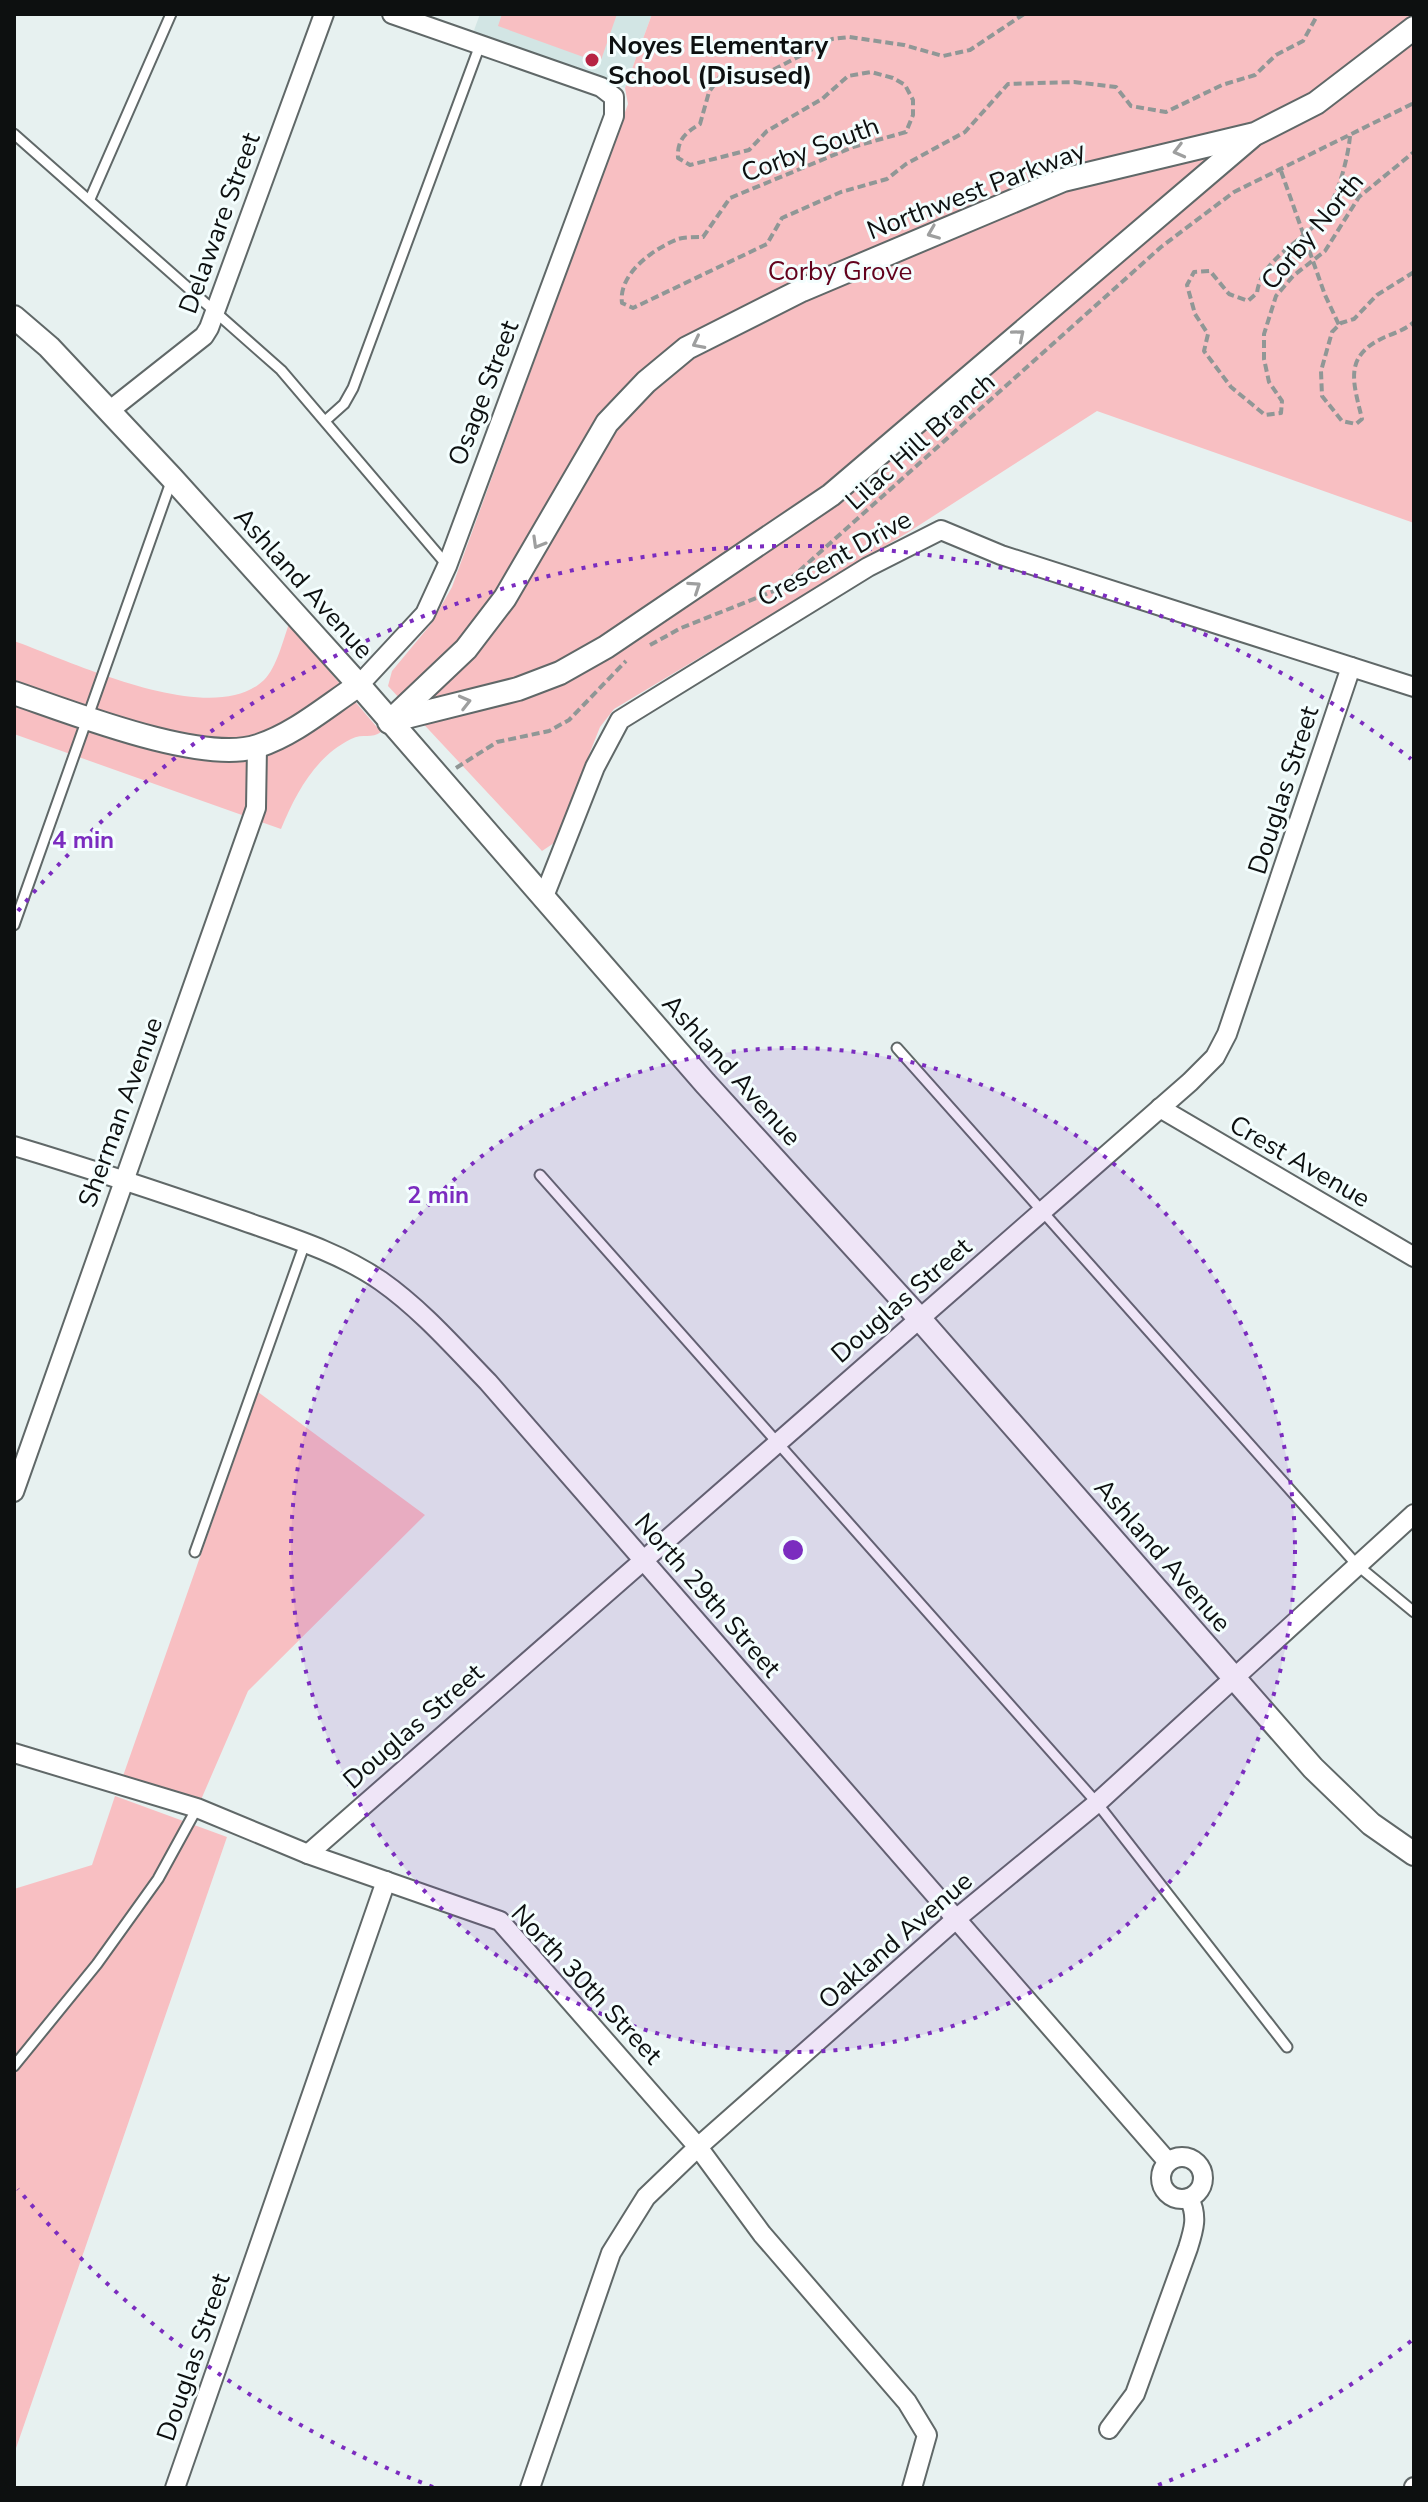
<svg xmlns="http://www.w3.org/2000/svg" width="1428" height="2502" viewBox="0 0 1428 2502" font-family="'Nunito Sans',sans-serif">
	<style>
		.built { fill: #d2e5e4 }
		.green { fill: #f8bfc2 }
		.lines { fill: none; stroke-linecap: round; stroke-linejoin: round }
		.service-casing { stroke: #606868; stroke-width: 13 }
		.minor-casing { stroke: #606868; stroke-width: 22 }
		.tertiary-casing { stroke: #606868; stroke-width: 26 }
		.path { stroke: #909796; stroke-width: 4; stroke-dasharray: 8 4; stroke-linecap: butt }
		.service { stroke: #fff; stroke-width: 9 }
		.minor { stroke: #fff; stroke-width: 18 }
		.tertiary { stroke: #fff; stroke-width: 22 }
		.oneway { stroke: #9e9f9f }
		.ring { fill: none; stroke: #7b2cbf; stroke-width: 4; stroke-dasharray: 4 8 }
		.poi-dot { fill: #b62443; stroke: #f4fefe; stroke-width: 3 }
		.labels { text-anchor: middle; stroke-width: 6; stroke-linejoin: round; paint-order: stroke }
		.poi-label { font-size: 26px; font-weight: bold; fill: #0d1010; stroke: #f4fefe; text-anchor: start }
		.street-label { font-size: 26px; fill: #0d1010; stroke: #f4fefe }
		.park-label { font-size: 26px; fill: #63021d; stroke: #f4fefe }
		.centre { fill: #7b2cbf; stroke: #f4fefe; stroke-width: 4 }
		.ring-label { font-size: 24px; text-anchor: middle; font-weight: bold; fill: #7b2cbf; stroke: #f4fefe; stroke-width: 6; stroke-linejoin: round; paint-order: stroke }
	</style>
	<rect width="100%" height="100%" fill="#e7f1f0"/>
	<path class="built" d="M480,14h172l-27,74 -152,-55z"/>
	<g class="green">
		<path d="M502,14h115l-17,49 -102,-37z"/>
		<path d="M652,14h762v509l-317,-112 -190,122 -293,176 -14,18 -46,116 -12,8 -154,-165 4,-15 39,-47 21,-37 176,-483 -3,-16z"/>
		<path d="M289,624l92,108c-9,7 -18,1 -30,7 -36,18 -55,54 -70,90l-267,-95v-93c57,20 198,89 250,39 13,-13 19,-40 25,-56z"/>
		<path d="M258,1392l167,123 -177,176 -48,111 -77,-26z"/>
		<path d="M115,1796l112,41 -213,617v-565l78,-24z"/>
	</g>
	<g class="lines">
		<defs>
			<g id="service">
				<path d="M14,134l267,236 166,195"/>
				<path d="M90,199l81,-185"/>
				<path d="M325,421l19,-17 9,-16 127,-343"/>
				<path d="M14,925l157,-443"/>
				<path d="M897,1048l460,517 57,47"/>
				<path d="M540,1175l557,628 190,244"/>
				<path d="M195,1552l110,-309"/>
				<path d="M14,2066l83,-102 61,-85 39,-71"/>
			</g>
			<g id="minor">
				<path d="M109,411l95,-75 5,-8 115,-314"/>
				<path d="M359,685l66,-71 22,-48 167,-450v-19l-13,-10 -209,-73"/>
				<path d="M543,899l52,-132 25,-47 248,-153 73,-37 60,25 413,132"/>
				<path d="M1160,1108l254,149"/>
				<path d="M14,1146c77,23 152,48 227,74 48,17 98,32 140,61 41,29 73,66 107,101l680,780"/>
				<path d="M14,1492l242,-684 1,-61"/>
				<path d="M14,1753l183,55 111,46 192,67 198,226 64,87 145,168 20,33 -15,53"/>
				<path d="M308,1854l882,-772 25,-25 12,-23 124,-367"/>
				<circle cx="1182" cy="2178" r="21"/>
				<path d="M1109,2429l26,-35 53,-146c6,-19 10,-32 1,-50"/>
				<path d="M175,2488l211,-607"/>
				<path d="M530,2488l81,-235 35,-56 52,-50 258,-228 141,-116 317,-289"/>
				<path d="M1414,2488v-1"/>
			</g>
			<g id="tertiary">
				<path d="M14,317l35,30 123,131 187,207 346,398 214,235 394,450 58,56 43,30"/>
				<path d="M14,693c56,19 189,72 244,53 37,-12 69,-40 101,-61"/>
				<path d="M394,720l124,-31 42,-16 46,-26 225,-152 420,-358"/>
				<path d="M389,722l77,-73 39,-51 102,-175 39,-41 41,-34 115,-58 261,-110 192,-46 61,-31 98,-75"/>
			</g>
		</defs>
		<use href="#service" class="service-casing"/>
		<use href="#minor" class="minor-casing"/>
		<use href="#tertiary" class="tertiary-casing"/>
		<g class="path">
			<path d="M1024,14l-54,36 -27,6 -39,-11 -55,-8 -17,2 -61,32 -49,3 -13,18 -9,32c-15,9 -23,16 -22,34l12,7 59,-15 18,-19 55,-32 26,-23 23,-4 22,6 12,7 8,15v15l-7,17 -53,15 -123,51 -27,39c-8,0 -18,0 -25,2 -25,10 -60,35 -56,64l11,5 134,-64 15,-26 59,-26 46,-13 19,-15 59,-32 43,-48 66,-2 42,5 15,19 35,6 56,-27 33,-10 21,-20 27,-14 15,-27"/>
			<path d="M1350,136c-2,23 -12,59 -25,78 -20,27 -64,44 -68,79l-9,8 -19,-7 -19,-23 -16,1 -7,13 8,29 13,20 -4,17 27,36 34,28 16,-2 1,-12 -13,-19 -5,-23v-25l12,-38 17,-20 32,-25 34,-54 55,-45"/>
			<path d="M1281,171l44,124 14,30"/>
			<path d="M1414,272l-37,23 -23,24 -13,4 -9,9 -11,39 1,25 20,25 14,3 6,-5c-9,-38 -19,-63 23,-82 10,-4 21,-8 29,-15"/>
			<path d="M1414,368v4"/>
			<path d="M650,645l31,-17 98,-39 382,-342 73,-55 180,-89"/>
			<path d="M456,768l41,-26 52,-11 20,-11 57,-59"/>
		</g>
		<use href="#service" class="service"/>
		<use href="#minor" class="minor"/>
		<use href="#tertiary" class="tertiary"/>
	</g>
	<defs><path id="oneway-chevron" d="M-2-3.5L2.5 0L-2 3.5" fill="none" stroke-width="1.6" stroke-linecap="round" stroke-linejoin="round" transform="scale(2)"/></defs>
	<g class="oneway">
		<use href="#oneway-chevron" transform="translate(1179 151) rotate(166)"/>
		<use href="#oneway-chevron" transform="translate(933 233) rotate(158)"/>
		<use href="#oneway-chevron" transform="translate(1019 335) rotate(-40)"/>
		<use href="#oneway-chevron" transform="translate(698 343) rotate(153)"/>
		<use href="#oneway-chevron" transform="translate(538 543) rotate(120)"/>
		<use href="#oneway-chevron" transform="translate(695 587) rotate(-34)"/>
		<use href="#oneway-chevron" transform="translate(465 702) rotate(-14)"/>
	</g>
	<circle cx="793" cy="1550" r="502" fill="#7b2cbf" fill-opacity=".12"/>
	<g class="ring">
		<circle cx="793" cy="1550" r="502"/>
		<path d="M1411 2341A1004 1004 0 0 1 1153 2487M433 2487A1004 1004 0 0 1 18 2189M18 911A1004 1004 0 0 1 1411 759"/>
	</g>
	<circle class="poi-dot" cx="592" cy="60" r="8"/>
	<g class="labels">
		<g class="poi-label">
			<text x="608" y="54">Noyes Elementary<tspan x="608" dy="30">School (Disused)</tspan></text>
		</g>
		<g class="street-label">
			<text transform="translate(810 149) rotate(-20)" y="9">Corby South</text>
			<text transform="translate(976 190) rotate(-21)" y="9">Northwest Parkway</text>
			<text transform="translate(219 223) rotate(-70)" y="9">Delaware Street</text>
			<text transform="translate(1312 231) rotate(-50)" y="9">Corby North</text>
			<text transform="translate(483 393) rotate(-69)" y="9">Osage Street</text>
			<text transform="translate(920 441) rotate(-42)" y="9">Lilac Hill Branch</text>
			<text transform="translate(834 558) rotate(-29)" y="9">Crescent Drive</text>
			<text transform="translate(304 583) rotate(48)" y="9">Ashland Avenue</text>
			<text transform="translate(1283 790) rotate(-72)" y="9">Douglas Street</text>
			<text transform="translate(732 1070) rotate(48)" y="9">Ashland Avenue</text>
			<text transform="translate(120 1112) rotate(-70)" y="9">Sherman Avenue</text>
			<text transform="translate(1300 1161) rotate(30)" y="9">Crest Avenue</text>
			<text transform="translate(901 1300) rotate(-41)" y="9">Douglas Street</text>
			<text transform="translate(1163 1555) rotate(49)" y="9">Ashland Avenue</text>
			<text transform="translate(708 1595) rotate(49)" y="9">North 29th Street</text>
			<text transform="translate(413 1726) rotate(-41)" y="9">Douglas Street</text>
			<text transform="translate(895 1940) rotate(-41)" y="9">Oakland Avenue</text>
			<text transform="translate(587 1984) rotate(47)" y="9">North 30th Street</text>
			<text transform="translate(193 2357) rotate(-71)" y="9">Douglas Street</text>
		</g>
		<g class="park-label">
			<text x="840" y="280">Corby Grove</text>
		</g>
	</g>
	<circle cx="793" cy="1550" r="12" class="centre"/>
	<g class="ring-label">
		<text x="83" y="848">4 min</text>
		<text x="438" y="1203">2 min</text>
	</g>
	<rect width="1428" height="2502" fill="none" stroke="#0d1010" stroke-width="32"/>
</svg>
